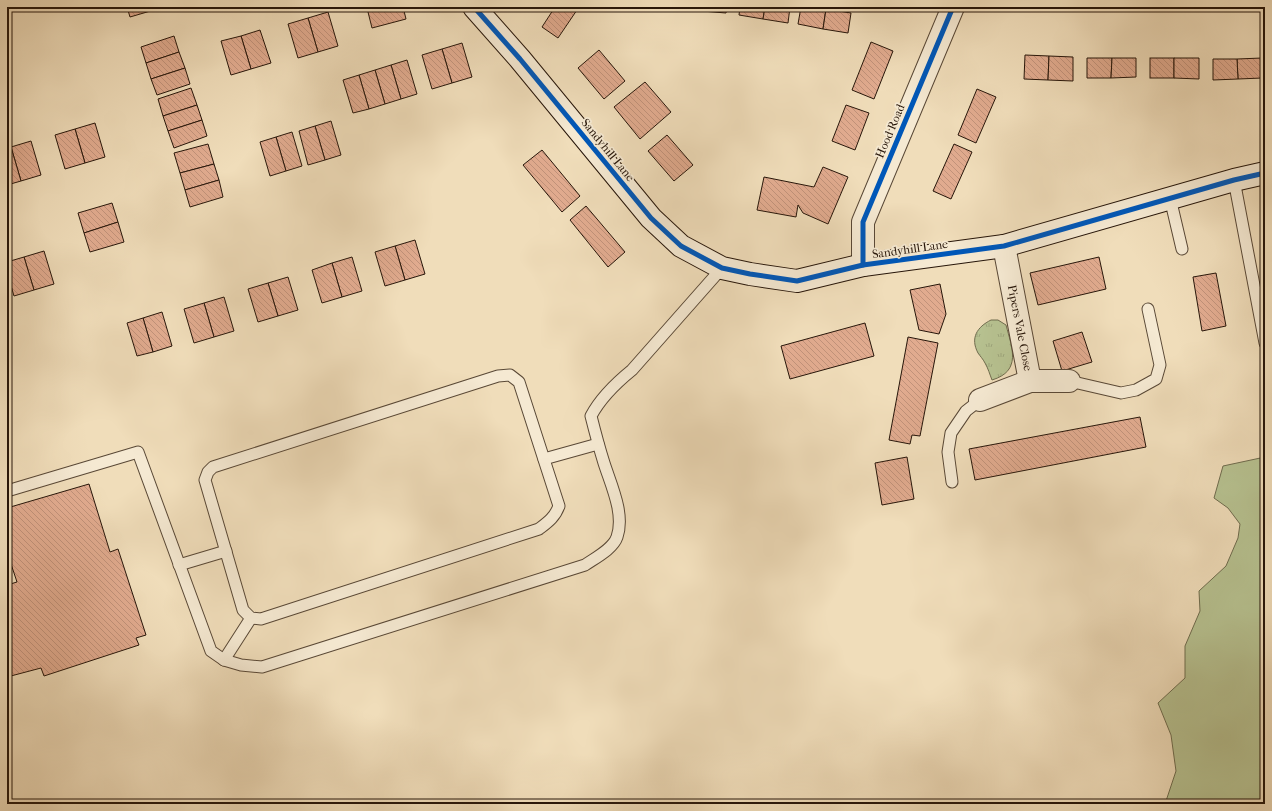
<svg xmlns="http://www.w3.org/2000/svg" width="1272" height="811" viewBox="0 0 1272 811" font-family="'IM FELL French Canon',serif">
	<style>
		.green { fill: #b7c291; stroke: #6f6c4e }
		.park { fill: url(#park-tufts); stroke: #6f6c4e }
		.building { fill: url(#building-back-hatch); stroke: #27160a }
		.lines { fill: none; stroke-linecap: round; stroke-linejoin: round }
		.lane-casing { stroke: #594836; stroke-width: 13 }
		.street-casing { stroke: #594836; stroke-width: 24 }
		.secondary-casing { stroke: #27160a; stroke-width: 24 }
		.lane { stroke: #f5e9d2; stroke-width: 11 }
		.street { stroke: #f5e9d2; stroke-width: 22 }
		.secondary { stroke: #f5e9d2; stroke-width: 22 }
		.cycleway-casing { stroke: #f5e9d2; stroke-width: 8 }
		.cycleway { stroke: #0057b8; stroke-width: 5 }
		.labels { text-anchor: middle; stroke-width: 3.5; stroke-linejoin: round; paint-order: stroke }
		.street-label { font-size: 12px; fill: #27160a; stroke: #f5e9d2 }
	</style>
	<defs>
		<pattern id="park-tufts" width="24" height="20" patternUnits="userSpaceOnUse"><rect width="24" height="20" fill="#b7c291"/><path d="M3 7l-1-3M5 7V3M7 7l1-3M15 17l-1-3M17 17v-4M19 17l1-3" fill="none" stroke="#9da67c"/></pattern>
		<pattern id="building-back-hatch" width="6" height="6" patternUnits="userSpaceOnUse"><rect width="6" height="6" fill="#e1ab8f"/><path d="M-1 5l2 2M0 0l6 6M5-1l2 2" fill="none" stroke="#c1927a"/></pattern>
	</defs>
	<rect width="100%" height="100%" fill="#f0ddba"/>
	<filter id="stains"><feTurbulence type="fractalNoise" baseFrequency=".005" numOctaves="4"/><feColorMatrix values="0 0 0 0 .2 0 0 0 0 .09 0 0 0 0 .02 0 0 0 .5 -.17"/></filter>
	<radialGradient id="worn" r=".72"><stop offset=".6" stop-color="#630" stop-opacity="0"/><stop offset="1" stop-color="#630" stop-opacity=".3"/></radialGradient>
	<path class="green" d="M1265,457v347h-100l11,-33 -5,-36 -13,-32 27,-25v-32l15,-35 -1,-20 27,-25 12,-28 2,-14 -12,-16 -14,-10 9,-32z"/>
	<path class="park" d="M991,320h7l8,5c6,23 16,46 -14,55 -2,-5 -4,-12 -7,-17 -2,-4 -5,-7 -7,-10 -8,-15 -1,-26 13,-33z"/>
	<g class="building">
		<path d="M127,7h37l-34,10z"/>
		<path d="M370,7h33l3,12 -34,9 -5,-20z"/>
		<path d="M555,7h24l-21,31 -16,-11z"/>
		<path d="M678,7h24v4l-25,-3z"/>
		<path d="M702,7h25l-1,6 -24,-2z"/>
		<path d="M740,7h25l-2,12 -24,-4z"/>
		<path d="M765,7h25l-2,16 -25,-4z"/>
		<path d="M801,7h15l10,2 -3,20 -25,-5z"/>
		<path d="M826,9l25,4 -3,20 -25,-4z"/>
		<path d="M328,12l10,34 -20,6 -10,-34z"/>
		<path d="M308,18l10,34 -20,6 -10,-34z"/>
		<path d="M260,30l11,33 -20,6 -10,-33z"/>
		<path d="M174,36l5,16 -33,11 -5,-16z"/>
		<path d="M241,36l10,33 -20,6 -10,-34z"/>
		<path d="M871,42l22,9 -19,48 -22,-9z"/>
		<path d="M462,43l10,34 -20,6 -10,-34z"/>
		<path d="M442,49l10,34 -20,6 -10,-34z"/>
		<path d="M599,50l26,31 -21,18 -26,-31z"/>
		<path d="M179,52l6,16 -34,11 -5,-16z"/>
		<path d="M1025,55l24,1 -1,24 -24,-1z"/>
		<path d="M1049,56l24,1v24l-25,-1z"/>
		<path d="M1087,58h25l-1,20h-24z"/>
		<path d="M1112,58h24v19l-25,1z"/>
		<rect x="1150" y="58" width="24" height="20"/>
		<path d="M1174,58h25v21l-25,-1z"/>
		<path d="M1262,58v20l-24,1 -1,-20z"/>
		<path d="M1213,59h24l1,20 -25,1z"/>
		<path d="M407,60l10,34 -16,5 -10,-34z"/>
		<path d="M391,65l10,34 -16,5 -10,-34z"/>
		<path d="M185,68l5,16 -33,11 -6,-16z"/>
		<path d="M375,70l10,34 -16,5 -10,-34z"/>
		<path d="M359,75l10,34 -16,4 -10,-33z"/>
		<path d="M645,82l26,30 -31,27 -26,-32z"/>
		<path d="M191,88l6,17 -34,11 -5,-17z"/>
		<path d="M977,89l19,8 -20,46 -18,-8z"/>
		<path d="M197,105l5,15 -34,11 -5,-15z"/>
		<path d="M846,105l23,8 -14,37 -23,-9z"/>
		<path d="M202,120l5,16 -33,12 -6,-17z"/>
		<path d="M331,121l10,34 -16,5 -10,-34z"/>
		<path d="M95,123l10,34 -20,6 -10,-34z"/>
		<path d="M315,126l10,34 -17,5 -9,-34z"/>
		<path d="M75,129l10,34 -20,6 -10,-34z"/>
		<path d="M292,132l10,34 -16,5 -10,-34z"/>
		<path d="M667,135l26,30 -19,16 -26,-30z"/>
		<path d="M276,137l10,34 -16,5 -10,-34z"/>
		<path d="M31,141l10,34 -20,6 -10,-34z"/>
		<path d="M208,144l6,20 -34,9 -6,-20z"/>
		<path d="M954,144l18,8 -21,47 -18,-8z"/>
		<path d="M11,147l10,34 -14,4v-36z"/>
		<path d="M542,150l38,46 -18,16 -39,-47z"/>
		<path d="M214,164l5,16 -34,10 -5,-17z"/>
		<path d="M823,167l25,10 -20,47 -25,-11 -5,-8 -2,12 -39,-7 7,-33 50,10z"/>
		<path d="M219,180l4,17 -33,10 -5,-17z"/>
		<path d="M112,203l6,19 -34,11 -6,-20z"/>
		<path d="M586,206l39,46 -17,15 -38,-47z"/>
		<path d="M118,222l6,20 -34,10 -6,-19z"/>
		<path d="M415,240l10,34 -20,6 -10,-34z"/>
		<path d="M395,246l10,34 -20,6 -10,-34z"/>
		<path d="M44,251l10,33 -20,6 -10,-33z"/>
		<path d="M24,257l10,33 -20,6 -7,-24v-10z"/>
		<path d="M352,257l10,34 -20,6 -10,-34z"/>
		<path d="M1099,257l7,32 -68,16 -8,-32z"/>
		<path d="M332,263l10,34 -20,6 -10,-33z"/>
		<path d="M1216,273l10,53 -24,5 -9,-54z"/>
		<path d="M288,277l10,33 -20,6 -10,-33z"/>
		<path d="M268,283l10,33 -20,6 -10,-33z"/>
		<path d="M940,284l6,30 -7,20 -20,-4 -9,-40z"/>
		<path d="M224,297l10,34 -20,6 -10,-34z"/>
		<path d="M204,303l10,34 -20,6 -10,-34z"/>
		<path d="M162,312l10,34 -19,6 -10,-34z"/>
		<path d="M143,318l10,34 -16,4 -10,-33z"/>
		<path d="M865,323l9,33 -84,23 -9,-33z"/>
		<path d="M1082,332l10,30 -30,9 -9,-30z"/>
		<path d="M908,337l30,6 -18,93 -8,-1 -2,9 -21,-4z"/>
		<path d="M1140,417l6,30 -171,33 -6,-31z"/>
		<path d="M907,457l7,42 -32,6 -7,-42z"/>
		<path d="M89,484l21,68 8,-3 28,86 -10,3 3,7 -95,31 -3,-8 -34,9v-92l10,-3 -10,-30v-44z"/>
	</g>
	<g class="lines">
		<defs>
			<g id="lane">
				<path d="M1234,180l31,163"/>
				<path d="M1170,198l12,51"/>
				<path d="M510,375l9,7 40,124c-4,11 -11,16 -20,23l-278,90 -10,-1 -8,-8 -38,-130 3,-8 5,-5 285,-91z"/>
				<path d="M1069,381l52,12 15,-3 20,-11 4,-14 -12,-56"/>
				<path d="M544,459l54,-15"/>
				<path d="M952,482l-4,-30 3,-19 15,-22 14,-11"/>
				<path d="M7,491l131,-39 73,199 13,9 17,5 21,2 323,-102c10,-7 28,-16 32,-28 8,-23 -6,-52 -13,-74 -5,-16 -9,-31 -13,-47 10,-19 25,-33 41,-46l90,-102"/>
				<path d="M179,565l47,-14"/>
				<path d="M224,660l27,-42"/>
			</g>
			<g id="street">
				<path d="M863,265v-43l90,-215"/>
				<path d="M1030,381h39"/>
				<path d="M980,400l50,-19 -26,-135"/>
			</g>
			<path id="secondary" d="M474,7l46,52 131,159 30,28 41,22 28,6 47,7 66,-16 141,-19 230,-66 31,-7"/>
		</defs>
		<use href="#lane" class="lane-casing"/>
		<use href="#street" class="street-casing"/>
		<use href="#secondary" class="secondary-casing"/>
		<use href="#lane" class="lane"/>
		<use href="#street" class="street"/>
		<use href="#secondary" class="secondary"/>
		<defs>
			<g id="cycleway">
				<path d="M474,7l46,52 131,159 30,28 41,22 28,6 47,7 66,-16 141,-19 230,-66 31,-7"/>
				<path d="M863,265v-43l90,-215"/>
			</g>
		</defs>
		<use href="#cycleway" class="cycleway-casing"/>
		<use href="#cycleway" class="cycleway"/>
	</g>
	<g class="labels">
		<g class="street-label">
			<text transform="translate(890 131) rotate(-67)" y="4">Hood Road</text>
			<text transform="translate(608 150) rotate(51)" y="4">Sandyhill Lane</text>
			<text transform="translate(910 249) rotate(-8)" y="4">Sandyhill Lane</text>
			<text transform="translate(1020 328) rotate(79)" y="4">Pipers Vale Close</text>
		</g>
	</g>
	<rect width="1272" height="811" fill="none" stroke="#f0ddba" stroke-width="24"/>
	<rect x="8" y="8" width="1256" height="795" fill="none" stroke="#27160a" stroke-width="2"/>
	<rect x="12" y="12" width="1248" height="787" fill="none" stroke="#27160a"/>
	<rect width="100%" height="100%" filter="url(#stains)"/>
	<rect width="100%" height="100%" fill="url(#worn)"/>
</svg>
